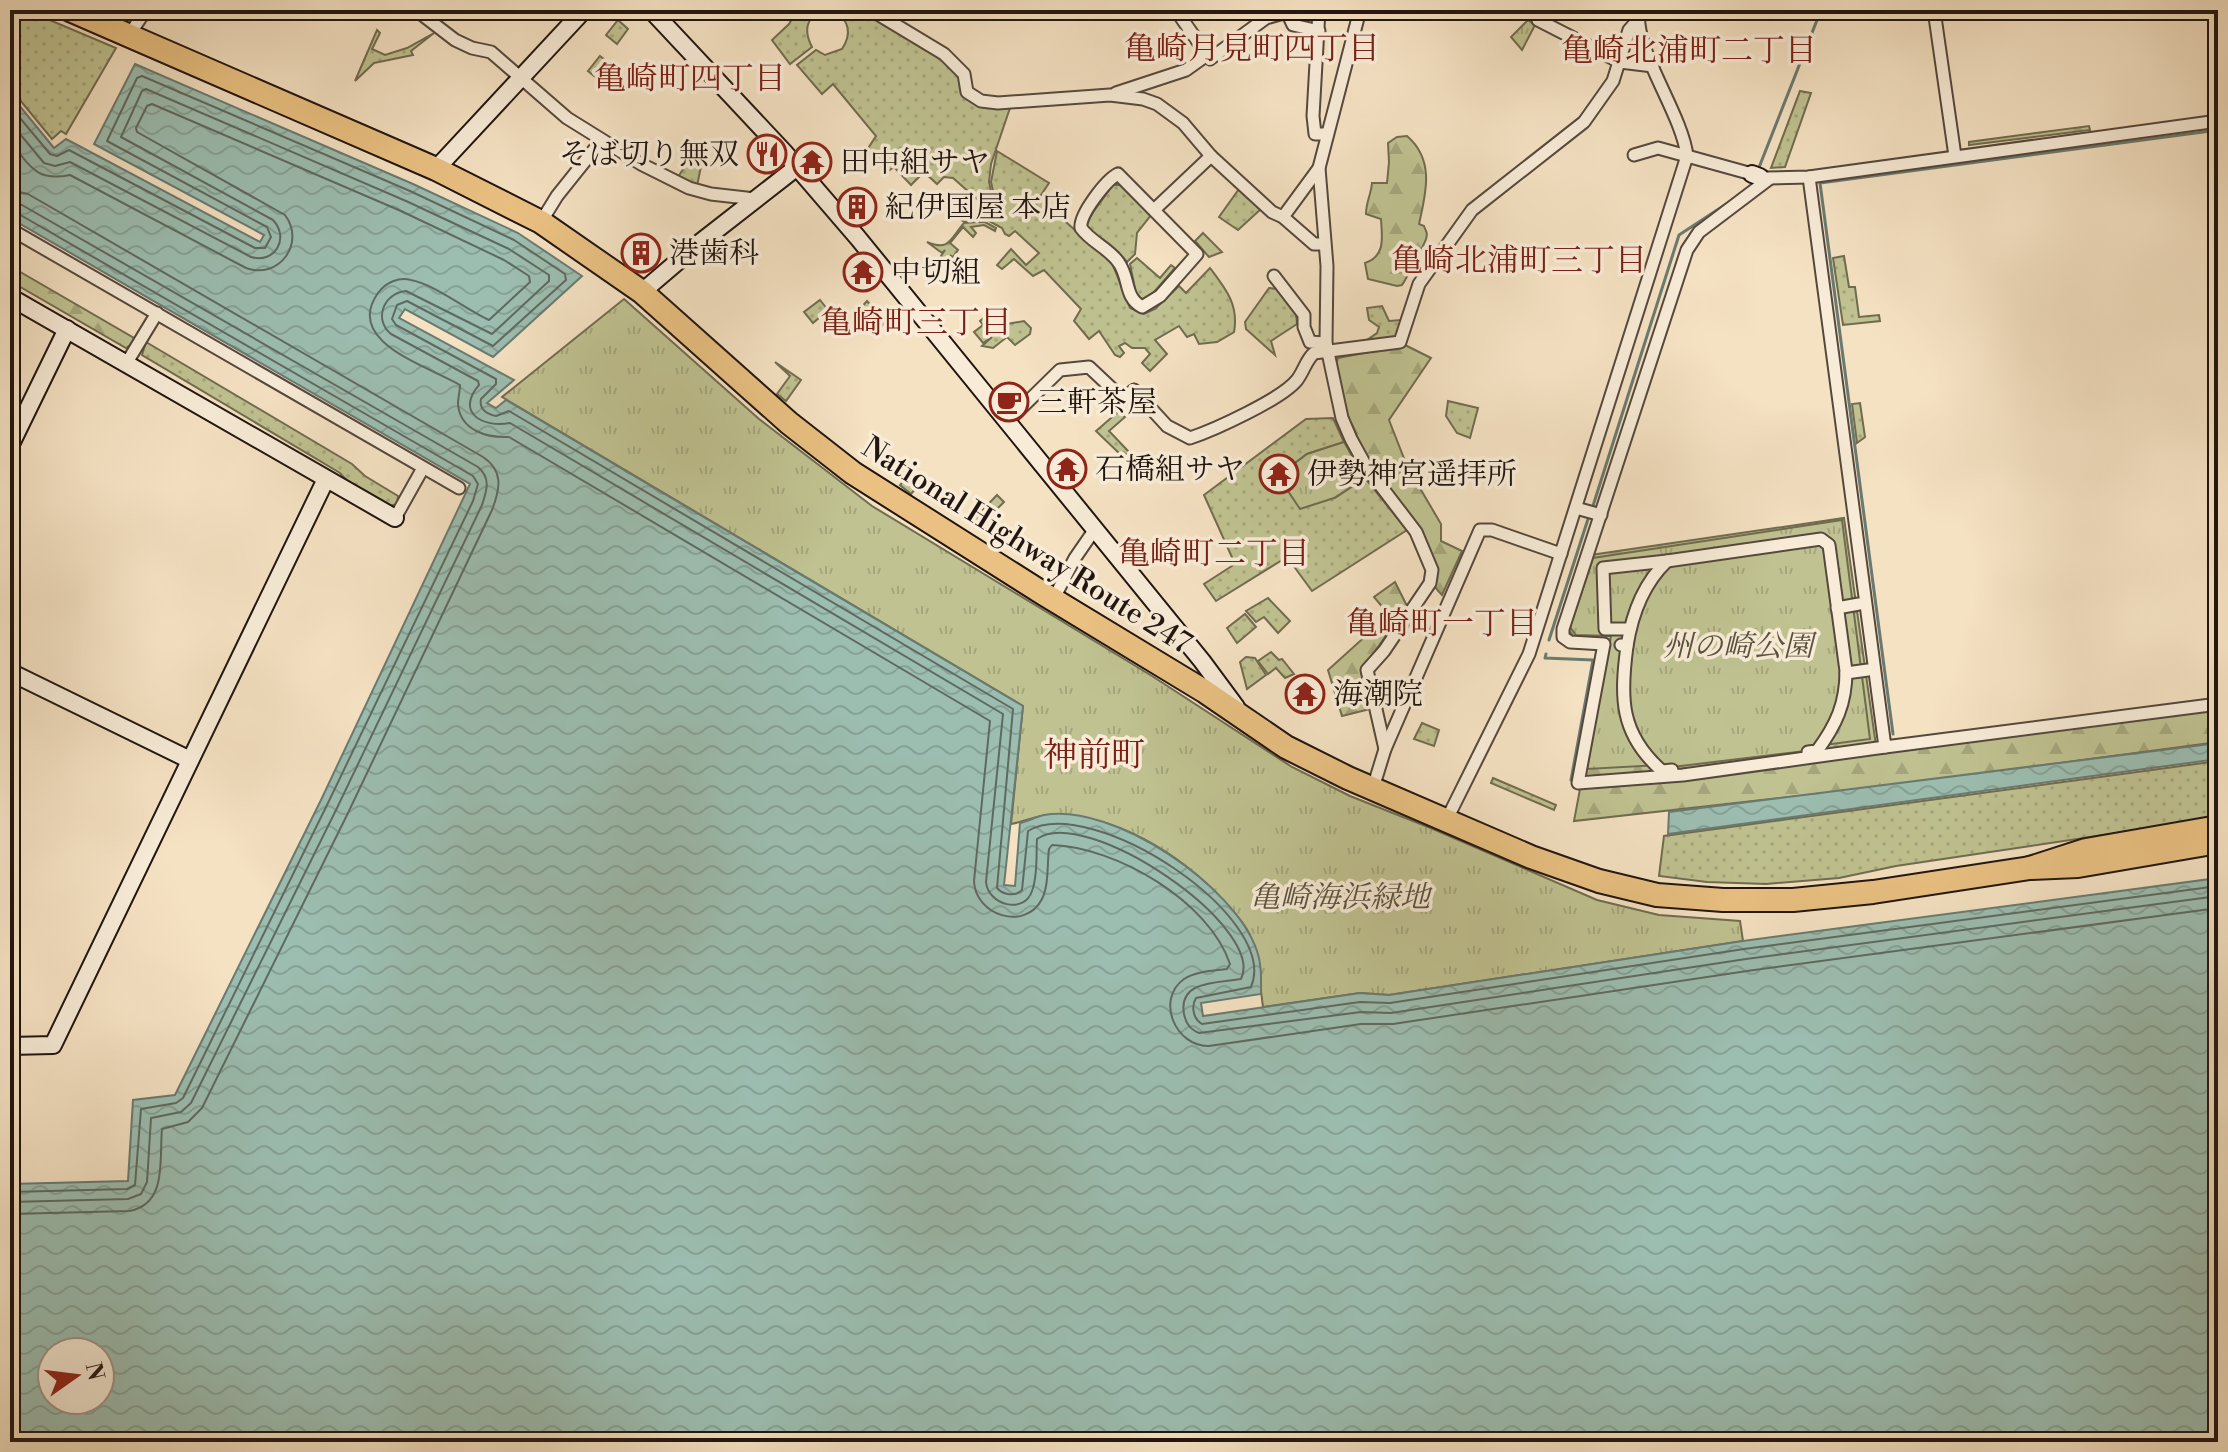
<svg xmlns="http://www.w3.org/2000/svg" width="2228" height="1452" viewBox="0 0 2228 1452" font-family="'Libre Bodoni','Noto Serif JP',serif">
	<style>
		.grass { fill: url(#grass-dots); stroke: #706c50; stroke-width: 2 }
		.forest { fill: url(#forest-firs); stroke: #706c50; stroke-width: 2 }
		.park { fill: url(#park-tufts); stroke: #706c50; stroke-width: 2 }
		.water { fill: url(#water-waves); stroke: #6a7a71; stroke-width: 2; fill-rule: evenodd }
		.lines { fill: none; stroke-linecap: round; stroke-linejoin: round }
		.shore { stroke: #5e6a60; stroke-width: 2 }
		.stream { stroke: #6a7a71; stroke-width: 3 }
		.street-casing { stroke: #55483d; stroke-width: 15 }
		.secondary-casing { stroke: #201510; stroke-width: 20 }
		.highway-casing { stroke: #201510; stroke-width: 26 }
		.street { stroke: #f8ecd8; stroke-width: 11 }
		.secondary { stroke: #f8ecd8; stroke-width: 16 }
		.highway { stroke: #eac182; stroke-width: 22 }
		.labels { text-anchor: middle; stroke-width: 7; stroke-linejoin: round; paint-order: stroke }
		.poi-label { font-size: 30px; fill: #201510; stroke: #f8ecd8; text-anchor: start }
		.street-label { font-size: 30px; fill: #201510; stroke: #f8ecd8 }
		.park-label { font-size: 30px; font-style: italic; fill: #58523d; stroke: #f8ecd8 }
		.neighbourhood-label { font-size: 32px; fill: #7a1f14; stroke: #f8ecd8 }
		.quarter-label { font-size: 34px; fill: #7a1f14; stroke: #f8ecd8 }
	</style>
	<defs>
		<pattern id="grass-dots" width="8" height="8" patternUnits="userSpaceOnUse" patternTransform="scale(2)"><rect width="8" height="8" fill="#c0c291"/><path d="M2 2h.1M6 6h.1" fill="none" stroke="#a5a67c" stroke-width="1.8" stroke-linecap="round"/></pattern>
		<pattern id="forest-firs" width="22" height="20" patternUnits="userSpaceOnUse" patternTransform="scale(2)"><rect width="22" height="20" fill="#c0c291"/><path d="M5 1l3.5 6h-7zM16 11l3.5 6h-7z" fill="#a5a67c"/></pattern>
		<pattern id="park-tufts" width="24" height="20" patternUnits="userSpaceOnUse" patternTransform="scale(2)"><rect width="24" height="20" fill="#c0c291"/><path d="M3 7l-1-3M5 7V3M7 7l1-3M15 17l-1-3M17 17v-4M19 17l1-3" fill="none" stroke="#a5a67c"/></pattern>
		<pattern id="water-waves" width="16" height="10" patternUnits="userSpaceOnUse" patternTransform="scale(2)"><rect width="16" height="10" fill="#9cbeb1"/><path d="M0 5q4-4 8 0t8 0" fill="none" stroke="#86a297"/></pattern>
	</defs>
	<rect width="100%" height="100%" fill="#f5e2c3"/>
	<filter id="stains"><feTurbulence type="fractalNoise" baseFrequency=".0025" numOctaves="4"/><feColorMatrix values="0 0 0 0 .2 0 0 0 0 .09 0 0 0 0 .02 0 0 0 .5 -.17"/></filter>
	<radialGradient id="worn" r=".72"><stop offset=".6" stop-color="#630" stop-opacity="0"/><stop offset="1" stop-color="#630" stop-opacity=".3"/></radialGradient>
	<g class="grass">
		<path d="M10,10h16l90,38 -50,86 -5,-3 -9,8 -42,-51z"/>
		<path d="M797,10h63l11,5 67,39 22,23 3,18 47,13 -19,56 -2,18 3,13 -7,25 -21,2 -16,-14 -1,-7 6,-2 22,16 4,-3 -1,-12 -25,-22 -9,-1 -7,7 -13,-12 -13,13 -17,-18 -7,5 -20,-22 9,-14 -43,-52 -11,10 -25,-29 19,-15 9,5 17,-6c10,-15 7,-28 -7,-38 -25,-3 -34,15 -23,36l-22,17 -18,-24 17,-16z"/>
		<path d="M618,20l10,9 -11,15 -11,-9z"/>
		<path d="M377,30l3,3 -8,16 13,6 22,-7 27,-15 -23,18 2,4 -39,8 -19,18z"/>
		<path d="M600,56l15,12 -12,15 -15,-12z"/>
		<path d="M1800,91l11,2 -26,74 -14,1z"/>
		<path d="M696,149l8,3 -7,34 -19,-9z"/>
		<path d="M997,151l52,32 -10,15 73,65 18,45 14,6 11,-5 24,-23 7,7 24,-25c16,21 29,37 24,64l-17,10 -18,2 -5,-10 -7,3 -8,-11 -24,14 12,14 -17,17 -8,-8 8,-9 -5,-6h-13l-7,-5 -6,3 5,7 -4,4 -5,-2 -16,-24 -10,8 -15,-18 7,-12 -37,-39 -11,6 -19,-17 -12,10 -5,-4 14,-16 15,16 13,-12 -24,-22 -6,5 -4,-2 -3,-6 -15,-8 7,-25 -3,-13z"/>
		<path d="M1113,185h8l30,30 -14,18 -2,21 -8,8 -9,-10 -32,-24 -1,-5z"/>
		<path d="M1239,189l23,19 -24,22 -19,-13z"/>
		<path d="M977,222h8l11,6 -1,3 -11,-6 -13,2 5,6 -3,4 -10,-10 -13,16 8,7 -5,7 -3,-2 6,7 -4,4 -11,-10 4,-6 -3,3 -15,-11c22,9 22,-1 37,-19z"/>
		<path d="M1844,256l5,31h6l4,30 20,-2 1,6 -37,4 -10,-67z"/>
		<path d="M1137,258l23,20 11,-13 4,3 -21,24 -11,8 -7,-6 -6,-30z"/>
		<path d="M1269,288l8,1c10,10 20,19 20,35l-26,17 4,14 -29,-26 -1,-7z"/>
		<path d="M820,300l8,10 -15,13 -9,-11z"/>
		<path d="M867,301l16,18 4,-3 11,13 -2,2 -10,-10 -10,12c-6,-9 -7,-14 -17,-23z"/>
		<path d="M1382,306l7,15 12,-1 2,3 -6,16 -30,1 10,-7 2,-6 -10,-7 -2,-12z"/>
		<path d="M995,309l12,15 17,-3 7,7 -1,6 -15,11 -8,-8 -14,11 -11,-2 10,-9 -9,6 -9,-11 9,-7 -3,-4z"/>
		<path d="M146,342l206,122 13,12 33,20 -1,8 -7,2 -36,-18 -14,-15 -198,-118z"/>
		<path d="M775,362l26,18 -15,21 -9,-7 13,-18z"/>
		<path d="M1448,401l30,7 -8,30 -13,-5 -11,-17z"/>
		<path d="M1860,403l5,34 -8,6 -5,-39z"/>
		<path d="M1119,411l6,6 -16,14 20,21 -6,5 -27,-26z"/>
		<path d="M1333,418l11,24 -37,12 -29,22 57,22 30,-20 42,52 -95,61 -25,-34 -71,44 -12,-17 31,-20 -31,-69 102,-76z"/>
		<path d="M911,472l11,9 -11,13 -11,-9z"/>
		<path d="M1268,598l22,23 -12,12 -14,-16 -8,5 -10,-11z"/>
		<path d="M1245,614l11,13 -19,16 -10,-15z"/>
		<path d="M1271,652l8,8 3,-1 12,15 -9,4 -9,-10 -8,6 -10,-13z"/>
		<path d="M1246,657l9,1 11,17 -19,14 -7,-27z"/>
		<path d="M1422,723l17,7 -5,16 -20,-7z"/>
		<path d="M2218,761v57l-322,48 -57,12 -73,6 -59,-2 -48,-6 5,-40z"/>
		<path d="M1493,778l63,27 -2,5 -63,-27z"/>
	</g>
	<g class="forest">
		<path d="M2089,126l1,4 -121,15v-3z"/>
		<path d="M1407,136c28,24 19,57 12,88l5,2c2,6 4,6 2,13 -1,4 -21,42 -24,46l-5,1 -29,-7 -3,-16c21,-7 17,-26 16,-44l-15,-5c0,-12 5,-19 6,-31h15l2,-21 -1,-19 9,-6z"/>
		<path d="M1203,233l19,19 -13,5 -14,-16z"/>
		<path d="M10,266l124,72 -2,6 -6,4 -116,-67z"/>
		<path d="M1405,345l26,13 -42,62 18,46 34,58v17l21,10 -20,44c-21,-20 -21,-53 -34,-78 -10,-18 -24,-34 -35,-51 -13,-22 -46,-85 -35,-108z"/>
		<path d="M1844,518l33,235 341,-45v34l-338,45 -306,34 34,-181 -34,-3 -6,-7 23,-75z"/>
		<path d="M1395,582l12,24 -46,65 9,38 -28,7 -14,-46 61,-55 -15,-18z"/>
	</g>
	<g class="park">
		<path d="M1528,20l7,5 -13,25 -11,-13z"/>
		<path d="M624,299l135,120 113,87 280,170 140,91 58,29 83,33 164,71 62,15 81,6 3,20 -354,54 -29,-2 -97,14c-3,-22 -5,-51 -13,-72 -6,-13 -17,-24 -26,-34 -44,-47 -110,-89 -177,-86 -12,1 -24,7 -36,9l12,-118 -521,-309z"/>
		<path d="M1344,442l21,36 -31,20 -34,11 -22,-33 29,-22z"/>
		<path d="M997,495l7,7 -26,26 -4,-9z"/>
		<path d="M1842,520l28,219 -53,7 -3,4 -150,18 -4,-3 -73,4 24,-133 -35,-1 -6,-8 23,-69z"/>
	</g>
	<g class="water">
		<path d="M135,64l278,120 105,49 64,43 -89,81 -88,-48 -6,9 115,62 -27,23 9,5 10,-8 517,306 -19,179 11,1 5,-63c8,-2 16,-6 24,-8 70,-12 191,71 213,136 5,14 4,29 4,43l-60,9 2,13 157,-23 29,2 354,-54 475,-63v564h-2208v-258l118,-3 5,-81 42,-5 146,-295 149,-316 -460,-266v-124l44,54 12,-9 194,103 4,-7 -170,-91zM100,1352v48h-48v-48z"/>
		<path d="M2218,743v16l-550,75 1,-22z"/>
	</g>
	<g class="lines">
		<g class="shore">
			<path d="M10,106l40,48 7,2 12,-6 186,98h10l6,-11 -4,-10 -160,-86 30,-63 5,-2 268,115 104,49 51,34 1,6 -73,66 -86,-45 -10,4 -5,14 4,6 100,54v5l-15,15c-2,10 6,15 15,17l13,-5 504,298 -16,179c6,7 18,9 25,2l6,-59c63,-38 253,86 223,156l-55,11c-5,8 -3,21 6,26l158,-22 30,1 354,-54 474,-63"/>
			<path d="M10,122l34,41 11,3 15,-4 181,95c24,7 39,-19 22,-37l-152,-83 21,-46 4,-2 260,112 103,48 40,26v6l-57,53 -86,-43c-22,2 -33,28 -15,43l87,47 1,4c-24,28 4,43 31,38l493,291 -17,168c2,23 38,33 46,9 6,-16 4,-36 5,-52 48,-35 230,88 204,140 -23,4 -63,1 -57,35 2,10 6,15 15,19l162,-21 30,1 355,-54 472,-63"/>
			<path d="M10,141c20,25 26,41 60,34l176,93c33,12 60,-25 39,-53l-148,-83 -1,-4 11,-22 5,-2 249,107 103,49 25,16 1,6 -41,38c-24,-11 -53,-35 -78,-40 -12,-3 -25,2 -33,13 -35,49 50,73 82,92 0,6 -2,13 -2,19 2,27 30,34 51,33l481,284 -16,160c1,34 51,51 68,18 7,-14 5,-35 7,-50l3,-4c64,2 157,56 178,119l-3,5c-14,2 -31,2 -43,10 -29,21 -8,68 25,67l152,-22h32l354,-53 471,-63"/>
			<path d="M10,190l18,4 455,263c21,14 17,32 9,53l-144,303 -146,295 -14,14 -26,7c-3,30 6,75 -33,82l-119,3"/>
			<path d="M10,202l12,3 456,262c13,11 9,23 4,38l-145,303 -146,295 -10,9 -30,6 -4,64 -6,12 -13,5 -118,3"/>
			<path d="M10,212l7,1 456,263 5,8 -5,17 -145,302 -145,295 -7,5 -35,6 -6,76 -8,4 -117,3"/>
		</g>
		<g class="stream">
			<path d="M1758,170l63,-160"/>
			<path d="M1592,509l87,-274 58,-38"/>
			<path d="M1549,640l40,-124"/>
			<path d="M1546,654l-1,4 48,2 -22,120"/>
			<path d="M1893,734l-73,-551 398,-53"/>
		</g>
		<defs>
			<g id="street">
				<path d="M416,10l39,30 17,8 19,4 76,66 74,46 48,24 22,6 44,5"/>
				<path d="M871,10l73,44 20,20 3,18 14,9 17,2 112,-8 33,4 14,5 26,19 28,33 61,56 11,5 31,27h10"/>
				<path d="M1179,10l1,6 30,43 56,-41 21,-6 6,13 26,6"/>
				<path d="M1319,10l-6,106 2,18h12"/>
				<path d="M1360,10l-41,158 8,98 -1,77 16,75 9,21 16,29 49,64 16,38 -2,13 -46,68 -17,19 18,79"/>
				<path d="M1538,10v10l82,42 33,4"/>
				<path d="M1934,10l21,146"/>
				<path d="M129,35l17,-25"/>
				<path d="M1116,93l70,-23 21,-15"/>
				<path d="M1634,155l24,-7 94,26"/>
				<path d="M1118,174l79,80 -37,42 -18,11c-18,-10 -12,-28 -23,-44 -9,-14 -28,-21 -38,-35 -2,-13 25,-48 37,-54z"/>
				<path d="M1809,177l76,570 333,-43"/>
				<path d="M1765,178l44,-1 409,-56"/>
				<path d="M1769,179l-70,53 -12,18 -124,379v8l7,5 34,2 -26,139 105,-8 202,-28"/>
				<path d="M1155,209l56,-53"/>
				<path d="M1283,217l36,-49"/>
				<path d="M541,222l16,-26 44,-55"/>
				<path d="M10,229l449,259"/>
				<path d="M1274,276l30,39v12l6,15 16,1"/>
				<path d="M126,364l31,-51"/>
				<path d="M1007,422l53,-52 29,-3 34,32 11,-9 33,36 23,12c24,-8 92,-39 107,-58 7,-9 9,-20 17,-27l86,-11 19,-58 53,-74 112,-88 29,-41 16,-51 9,-10"/>
				<path d="M1576,508l25,7"/>
				<path d="M395,518l28,-50"/>
				<path d="M1053,600l22,-42 20,-29"/>
				<path d="M1837,608l22,-4"/>
				<path d="M1630,629h-25l-2,-61 64,-7"/>
				<path d="M1621,645l6,1c5,-32 16,-62 40,-85l154,-22 8,6 17,126c0,33 -10,54 -29,80l-9,1"/>
				<path d="M1627,646c-7,52 -7,88 35,125l10,-1"/>
				<path d="M1846,673l22,-3"/>
				<path d="M1373,788l12,-39 95,-219h12l69,24"/>
				<path d="M1447,819l82,-165 158,-498c-5,-43 -54,-107 -48,-146"/>
			</g>
			<g id="secondary">
				<path d="M651,10l133,142 74,86 344,423 34,46"/>
				<path d="M436,169l148,-159"/>
				<path d="M1752,174l8,3"/>
				<path d="M642,292l55,-47 100,-78"/>
				<path d="M10,297l385,221"/>
				<path d="M10,446l57,-117"/>
				<path d="M10,672l180,88"/>
				<path d="M10,1046l43,-1 273,-566"/>
			</g>
			<g id="highway">
				<path d="M70,10l366,159 105,53 101,70 147,131 64,50 191,121 160,97 82,56 62,31 183,79 68,24 58,14 66,5h70l80,-8 157,-24"/>
				<path d="M2218,827l-132,23 -56,18 48,-2 140,-24"/>
			</g>
		</defs>
		<use href="#street" class="street-casing"/>
		<use href="#secondary" class="secondary-casing"/>
		<use href="#highway" class="highway-casing"/>
		<use href="#street" class="street"/>
		<use href="#secondary" class="secondary"/>
		<use href="#highway" class="highway"/>
	</g>
	<defs>
		<symbol id="restaurant-ring" viewBox="-11 -11 22 22"><circle r="9.5" fill="#f8ecd8" stroke="#8f2418" stroke-width="1.5"/><path d="M-5-6h1v4h1v-4h1v4h1v-4h1v5L-1.5 .5V6h-2V.5L-5-1ZM5-6V6H3V1.5H1.5Q1.5-4 5-6Z" fill="#8f2418"/></symbol>
		<symbol id="temple-ring" viewBox="-11 -11 22 22"><circle r="9.5" fill="#f8ecd8" stroke="#8f2418" stroke-width="1.5"/><path d="M0-6L5-2H3V0L6.5 2.5H4V6H1.5V3h-3V6H-4V2.5H-6.5L-3 0V-2H-5Z" fill="#8f2418"/></symbol>
		<symbol id="building-ring" viewBox="-11 -11 22 22"><circle r="9.5" fill="#f8ecd8" stroke="#8f2418" stroke-width="1.5"/><path d="M-4-6H4V6H1V3H-1V6H-4ZM-2.5-4.3h1.7v1.8h-1.7ZM.8-4.3h1.7v1.8H.8ZM-2.5-1h1.7V.8h-1.7ZM.8-1h1.7V.8H.8Z" fill="#8f2418"/></symbol>
		<symbol id="cafe-ring" viewBox="-11 -11 22 22"><circle r="9.5" fill="#f8ecd8" stroke="#8f2418" stroke-width="1.5"/><path d="M-5.5-4.5H6V0H3Q3 3.5 0 3.5H-2.5Q-5.5 3.5-5.5 0ZM3-3.2v2h1.7v-2ZM-6 4.5H4V6H-6Z" fill="#8f2418"/></symbol>
	</defs>
	<g fill-rule="evenodd">
		<use href="#restaurant-ring" x="745" y="132" width="44" height="44"/>
		<use href="#temple-ring" x="790" y="140" width="44" height="44"/>
		<use href="#building-ring" x="835" y="185" width="44" height="44"/>
		<use href="#building-ring" x="619" y="231" width="44" height="44"/>
		<use href="#temple-ring" x="841" y="250" width="44" height="44"/>
		<use href="#cafe-ring" x="987" y="380" width="44" height="44"/>
		<use href="#temple-ring" x="1045" y="447" width="44" height="44"/>
		<use href="#temple-ring" x="1257" y="452" width="44" height="44"/>
		<use href="#temple-ring" x="1283" y="672" width="44" height="44"/>
	</g>
	<g class="labels">
		<g class="poi-label">
			<text x="739" y="164" text-anchor="end">そば切り無双</text>
			<text x="840" y="172">田中組サヤ</text>
			<text x="885" y="217">紀伊国屋 本店</text>
			<text x="669" y="263">港歯科</text>
			<text x="891" y="282">中切組</text>
			<text x="1037" y="412">三軒茶屋</text>
			<text x="1095" y="479">石橋組サヤ</text>
			<text x="1307" y="484">伊勢神宮遥拝所</text>
			<text x="1333" y="704">海潮院</text>
		</g>
		<g class="street-label">
			<text transform="translate(1027 545) rotate(32)" y="10">National Highway Route 247</text>
		</g>
		<g class="park-label">
			<text x="1738" y="656">州の崎公園</text>
			<text x="1340" y="907">亀崎海浜緑地</text>
		</g>
		<g class="neighbourhood-label">
			<text x="1252" y="59">亀崎月見町四丁目</text>
			<text x="1689" y="61">亀崎北浦町二丁目</text>
			<text x="690" y="89">亀崎町四丁目</text>
			<text x="1519" y="271">亀崎北浦町三丁目</text>
			<text x="916" y="333">亀崎町三丁目</text>
			<text x="1214" y="564">亀崎町二丁目</text>
			<text x="1442" y="634">亀崎町一丁目</text>
		</g>
		<g class="quarter-label">
			<text x="1094" y="766">神前町</text>
		</g>
	</g>
	<rect width="2228" height="1452" fill="none" stroke="#f5e2c3" stroke-width="40"/>
	<rect x="12" y="12" width="2204" height="1428" fill="none" stroke="#201510" stroke-width="4"/>
	<rect x="20" y="20" width="2188" height="1412" fill="none" stroke="#201510" stroke-width="2"/>
	<g transform="translate(76 1376) rotate(76)"><circle r="38" fill="#f8ecd8" stroke="#a29688" stroke-width="2"/>
	<path d="M0-6L14 30L0 20L-14 30Z" fill="#8f2418"/>
	<text y="-12" font-size="22" font-weight="bold" text-anchor="middle" fill="#201510">N</text>
	</g>
	<rect width="100%" height="100%" filter="url(#stains)"/>
	<rect width="100%" height="100%" fill="url(#worn)"/>
</svg>
